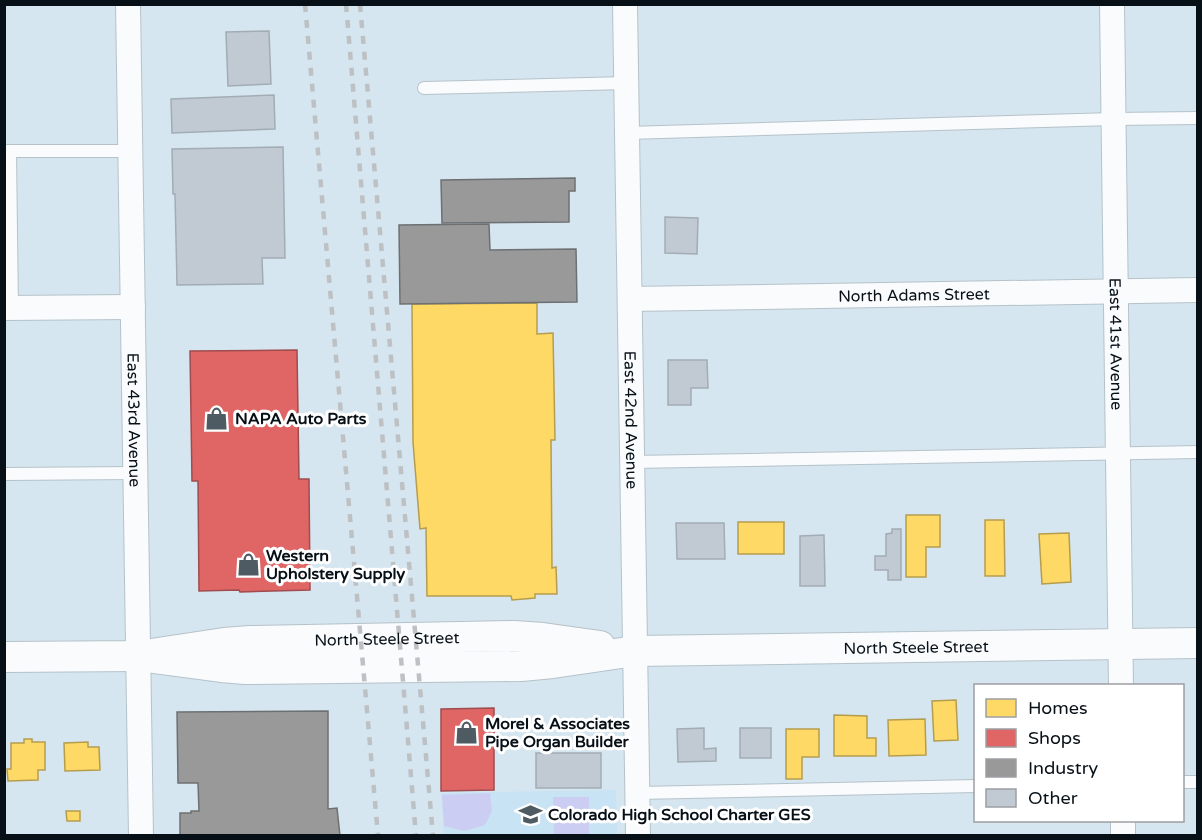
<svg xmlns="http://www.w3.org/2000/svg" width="1202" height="840" viewBox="0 0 1202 840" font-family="'Varela Round',sans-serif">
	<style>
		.built { fill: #c7e3f4 }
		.green { fill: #cccdf3 }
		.homes { fill: #ffd966; stroke: #b59d4e; stroke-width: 1.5 }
		.shops { fill: #e06666; stroke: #9f4c4e; stroke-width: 1.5 }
		.industry { fill: #999; stroke: #6d7072; stroke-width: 1.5 }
		.building { fill: #c1cad3; stroke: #a2acb5; stroke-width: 1.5 }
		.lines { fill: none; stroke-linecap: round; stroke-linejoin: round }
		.service-casing { stroke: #b5c2c9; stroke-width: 14 }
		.minor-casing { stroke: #b5c2c9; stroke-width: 26 }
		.tertiary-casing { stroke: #b5c2c9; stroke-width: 32 }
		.service { stroke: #f9fbfd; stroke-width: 12 }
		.minor { stroke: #f9fbfd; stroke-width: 24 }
		.tertiary { stroke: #f9fbfd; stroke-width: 30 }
		.rail { stroke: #bdc1c4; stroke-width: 4.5; stroke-dasharray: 8 8; stroke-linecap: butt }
		.labels { text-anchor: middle; stroke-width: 6; stroke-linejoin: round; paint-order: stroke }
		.street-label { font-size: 16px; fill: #071017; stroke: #fff }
		.poi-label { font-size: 16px; font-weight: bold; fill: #071017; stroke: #fff; text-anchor: start }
	</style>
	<rect width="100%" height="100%" fill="#d6e6f0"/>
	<path class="built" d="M616,790l1,45h-173l-3,-42z"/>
	<g class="green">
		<path d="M490,793l2,18 -7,14 -21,6 -20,-5 -2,-31z"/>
		<path d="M553,797h36v38h-35z"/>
	</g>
	<g class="homes">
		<path d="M537,303v31l16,-1 2,107h-4l1,128 4,-1 1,27h-22v4l-23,2 -1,-4h-84l-1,-68 -6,1 -7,-87 -1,-138z"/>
		<path d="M906,515h34v32h-14v30h-20z"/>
		<path d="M985,520h19l1,56h-20z"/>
		<rect x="738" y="522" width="46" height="32"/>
		<path d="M1069,533l2,49 -29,2 -3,-50z"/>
		<path d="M956,700l2,40 -24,1 -2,-40z"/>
		<path d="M834,715l33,1v22h9v18h-42z"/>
		<path d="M925,719l1,36 -37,1 -1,-36z"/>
		<path d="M786,729h33v28h-17v22h-16z"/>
		<path d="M24,739h8v3h13v28h-7v10l-30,1 -1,-12h4v-26h13z"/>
		<path d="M88,742v5h11l1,23 -35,1 -1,-28z"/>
		<path d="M66,811h14v10h-13z"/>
	</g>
	<g class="shops">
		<path d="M297,350l2,129h10l1,111 -70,2 -1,-2 -40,1 -1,-110h-6l-2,-130z"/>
		<path d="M494,708v82l-53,1v-82z"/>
	</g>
	<g class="industry">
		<path d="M575,178v13h-6v31l-127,1 -1,-43z"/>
		<path d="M489,224l1,26 86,-1 1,53 -177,2 -1,-79z"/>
		<path d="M328,711v98l9,-1 3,28h-160v-23h11v-2h8l-1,-28h-20l-1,-71z"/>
	</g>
	<g class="building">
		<path d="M269,31l2,53 -43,2 -2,-54z"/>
		<path d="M274,95l1,34 -103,4 -1,-34z"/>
		<path d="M283,147l2,111h-23l1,26 -86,1 -2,-91h-2l-1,-45z"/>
		<path d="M665,217l33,1 -1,36 -32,-1z"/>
		<path d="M668,360h39l1,28h-17v17h-23z"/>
		<path d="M676,523h48l1,36h-48z"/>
		<path d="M892,529h9v51h-13v-10h-13v-14h11v-22l6,-1z"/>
		<path d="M824,535l1,51h-25v-50z"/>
		<path d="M704,728v21l12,-1v13l-38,1 -1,-33z"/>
		<rect x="740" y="728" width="31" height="30"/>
		<rect x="536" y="753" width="65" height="35"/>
	</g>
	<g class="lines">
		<defs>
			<g id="service">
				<path d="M424,88l203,-5"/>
				<path d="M627,133l487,-14 84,-1"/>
				<path d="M4,151h126"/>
				<path d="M10,151l2,157"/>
				<path d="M632,462l566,-10"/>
				<path d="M4,474l131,-1"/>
				<path d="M1182,782h16"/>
				<path d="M637,793l339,-7"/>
			</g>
			<g id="minor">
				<path id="s1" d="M128,4l13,832"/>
				<path id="s2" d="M625,4l13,832"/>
				<path id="s3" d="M1112,4l9,682"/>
				<path id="s4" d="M630,299l568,-9"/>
				<path d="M4,308l129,-1"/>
				<path d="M1123,820v16"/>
			</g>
			<g id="tertiary">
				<path id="s5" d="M138,656l83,11 24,2 276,-3 32,-3 82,-12 563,-8"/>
				<path id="s6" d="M4,657l134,-1 86,-13 26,-2 264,-5 29,2 57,8"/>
			</g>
		</defs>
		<use href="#service" class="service-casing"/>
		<use href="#minor" class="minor-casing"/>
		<use href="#tertiary" class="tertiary-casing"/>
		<use href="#service" class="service"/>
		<use href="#minor" class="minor"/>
		<use href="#tertiary" class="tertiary"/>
		<g class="rail">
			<path d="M305,4l73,832"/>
			<path d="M346,4l70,832"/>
			<path d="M360,4l73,832"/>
		</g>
	</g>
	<defs>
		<symbol id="shop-bare" viewBox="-9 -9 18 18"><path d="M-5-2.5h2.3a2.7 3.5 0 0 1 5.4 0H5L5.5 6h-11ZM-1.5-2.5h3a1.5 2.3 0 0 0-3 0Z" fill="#4f5b63" stroke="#fff" stroke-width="2.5" paint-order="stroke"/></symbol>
		<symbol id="school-bare" viewBox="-9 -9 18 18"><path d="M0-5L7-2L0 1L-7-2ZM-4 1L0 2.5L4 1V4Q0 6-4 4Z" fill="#4f5b63" stroke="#fff" stroke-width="2.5" paint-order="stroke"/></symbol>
	</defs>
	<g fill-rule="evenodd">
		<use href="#shop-bare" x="200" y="402" width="33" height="33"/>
		<use href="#shop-bare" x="232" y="548" width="33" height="33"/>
		<use href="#shop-bare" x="450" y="716" width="33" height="33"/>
		<use href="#school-bare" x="514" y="798" width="33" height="33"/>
	</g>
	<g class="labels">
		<g class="street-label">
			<text dy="6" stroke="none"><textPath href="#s4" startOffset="284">North Adams Street</textPath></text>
			<text dy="6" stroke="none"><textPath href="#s3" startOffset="340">East 41st Avenue</textPath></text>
			<text dy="6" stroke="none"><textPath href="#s1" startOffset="416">East 43rd Avenue</textPath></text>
			<text dy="6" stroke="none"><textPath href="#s2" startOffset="416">East 42nd Avenue</textPath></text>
			<text dy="6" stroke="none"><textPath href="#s6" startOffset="384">North Steele Street</textPath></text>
			<text dy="6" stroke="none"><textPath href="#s5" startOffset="780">North Steele Street</textPath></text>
		</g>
		<g class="poi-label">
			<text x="235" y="424">NAPA Auto Parts</text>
			<text x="266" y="561">Western<tspan x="266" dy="18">Upholstery Supply</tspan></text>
			<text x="485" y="729">Morel &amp; Associates<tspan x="485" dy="18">Pipe Organ Builder</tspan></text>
			<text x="548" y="820">Colorado High School Charter GES</text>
		</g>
	</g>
	<rect width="1202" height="840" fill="none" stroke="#071017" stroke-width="12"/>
	<rect x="974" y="684" width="210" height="138" fill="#ffffff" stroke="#9c9fa2" stroke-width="1.5"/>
	<rect x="986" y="699" width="30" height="18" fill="#ffd966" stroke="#9c9fa2" stroke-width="1.5"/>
	<text x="1028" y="714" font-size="18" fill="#071017">Homes</text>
	<rect x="986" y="729" width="30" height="18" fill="#e06666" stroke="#9c9fa2" stroke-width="1.5"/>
	<text x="1028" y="744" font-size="18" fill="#071017">Shops</text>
	<rect x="986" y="759" width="30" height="18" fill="#999999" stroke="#9c9fa2" stroke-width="1.5"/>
	<text x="1028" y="774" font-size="18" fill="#071017">Industry</text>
	<rect x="986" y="789" width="30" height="18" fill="#c1cad3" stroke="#9c9fa2" stroke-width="1.5"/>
	<text x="1028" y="804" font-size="18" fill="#071017">Other</text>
</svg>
